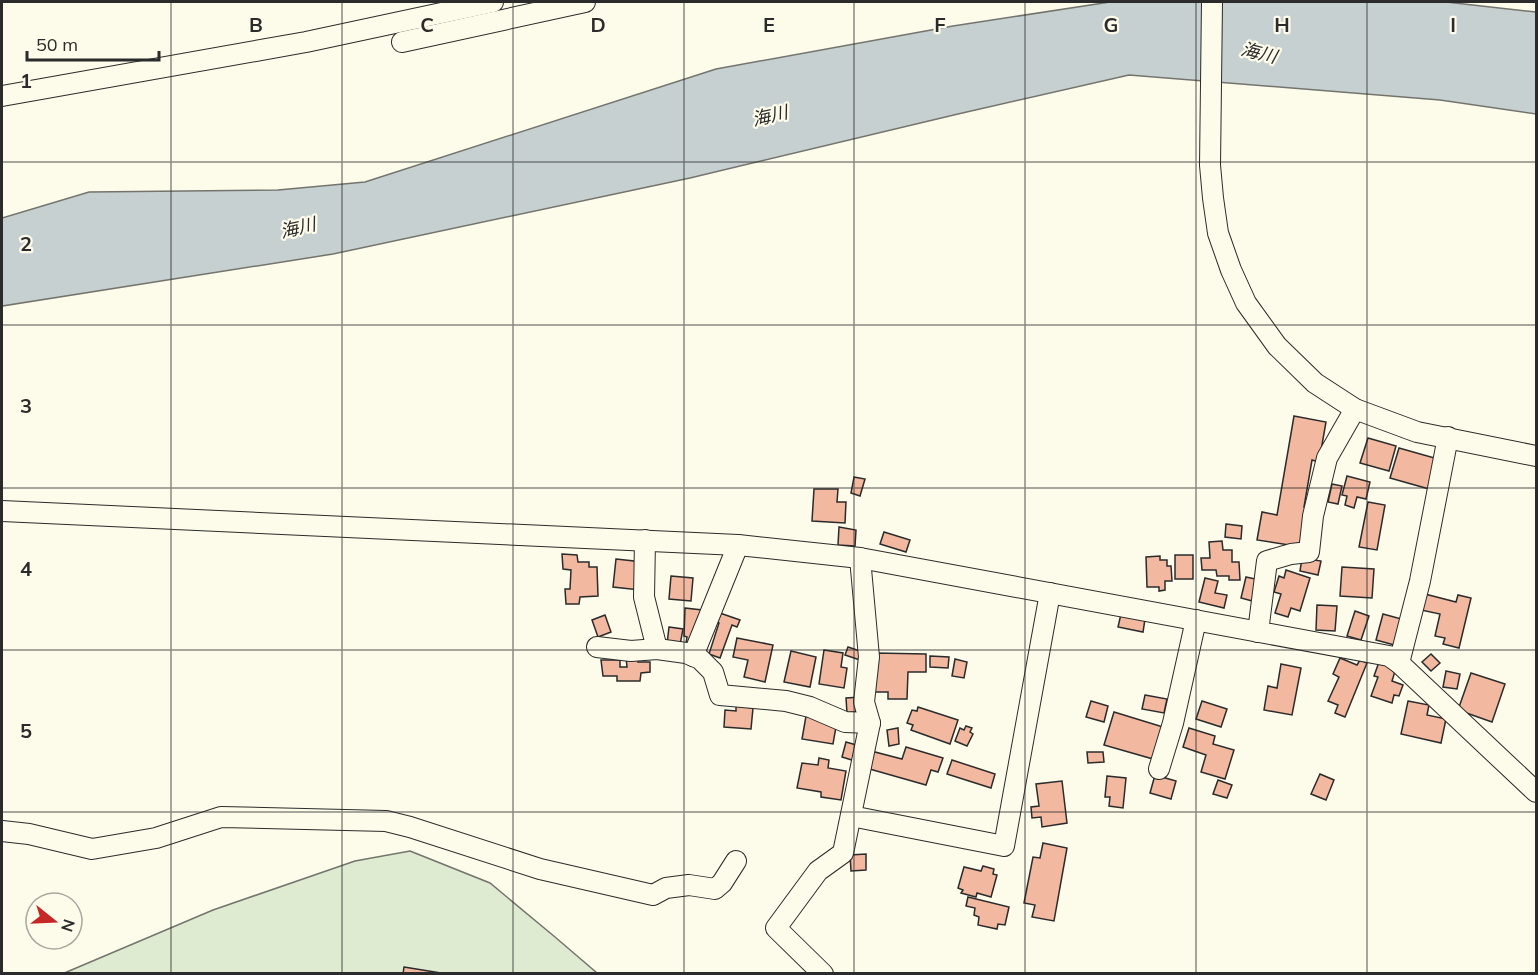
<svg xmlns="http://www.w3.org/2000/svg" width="1538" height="975" viewBox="0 0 1538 975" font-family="Mulish,'Noto Sans JP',sans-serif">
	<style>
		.green { fill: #deebd1; stroke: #74746e; stroke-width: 1.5 }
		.water { fill: #c7d0d0; stroke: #74746e; stroke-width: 1.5 }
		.building { fill: #f2b8a0; stroke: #2b2b2b; stroke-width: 1.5 }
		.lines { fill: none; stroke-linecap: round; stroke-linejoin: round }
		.minor-casing { stroke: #2b2b2b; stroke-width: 22 }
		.minor { stroke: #fdfbea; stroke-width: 20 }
		.grid { fill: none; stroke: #2b2b2b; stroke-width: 1.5; stroke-opacity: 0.55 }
		.labels { text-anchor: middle; stroke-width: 4.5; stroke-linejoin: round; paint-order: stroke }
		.water-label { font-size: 18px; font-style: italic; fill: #2b2b2b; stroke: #fdfbea }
		.grid-label { font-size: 20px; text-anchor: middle; font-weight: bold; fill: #2b2b2b; stroke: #fdfbea; stroke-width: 4.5; stroke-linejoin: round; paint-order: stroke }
	</style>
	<rect width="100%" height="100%" fill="#fdfbea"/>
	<path class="green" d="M410,851l80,32 65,54 42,36 -535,1 151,-64 142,-49z"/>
	<path class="water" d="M1110,2h336l90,10v102l-96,-14 -311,-25 -171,39 -268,64 -357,76 -331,52v-88l87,-26 189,-2 87,-8 351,-113 237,-43z"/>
	<g class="building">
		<path d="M1294,416l32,6 -7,40 -7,-2 -8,47 5,1 -7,39 -45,-7 5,-28 15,3z"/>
		<path d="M1368,438l28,8 -7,25 -29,-8z"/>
		<path d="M1399,448l39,11 -9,30 -39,-11z"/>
		<path d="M1347,476l23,6 -4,17 -9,-2 -3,11 -9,-3 2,-9 -5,-1z"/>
		<path d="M854,477l11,2 -5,17 -9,-3z"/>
		<path d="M1332,484l10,2 -4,18 -10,-2z"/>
		<path d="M814,489h24l-1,13h9l-1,21 -33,-2z"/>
		<path d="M1368,502l17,3 -8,45 -18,-3z"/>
		<path d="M1226,524l16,2 -1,13 -16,-2z"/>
		<path d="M839,527l17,3 -1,16 -17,-1z"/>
		<path d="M884,532l26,8 -4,12 -26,-8z"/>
		<path d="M1222,541l1,9h9v12h7l1,18h-11v-4h-12l-1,-6h-14l-1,-12h9l-1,-16z"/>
		<path d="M562,554l15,1 1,7h11v5h8l1,29 -18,1 -1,7h-13l-1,-15h5l1,-19 -8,-1z"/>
		<rect x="1175" y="555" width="18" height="24"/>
		<path d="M1160,556v4h7v6h4l1,15h-7v9l-6,1v-4h-12l-1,-30z"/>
		<path d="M1302,558l19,3 -3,14 -18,-4z"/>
		<path d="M616,559l27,3 -3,28 -27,-3z"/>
		<path d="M1342,567l32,2 -2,29 -32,-2z"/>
		<path d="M1286,570l24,8 -10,33 -9,-3 -3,9 -13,-4 6,-19 -7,-2 5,-16 5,2z"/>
		<path d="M671,576l22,2 -2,23 -22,-2z"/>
		<path d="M1246,577l14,3 -4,22 -15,-4z"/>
		<path d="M1205,578l13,3 -3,12 12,2 -3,13 -25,-6z"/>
		<path d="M1425,594l31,8 2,-7 13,3 -12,50 -16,-4 2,-6 -10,-2 5,-22 -19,-4z"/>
		<path d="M1317,605l20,1 -2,25 -19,-1z"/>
		<path d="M685,608l17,2 -9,33h-7l1,-6 -3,-1z"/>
		<path d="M1355,611l14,5 -8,24 -14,-4z"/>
		<path d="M717,612l23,8 -3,7 -5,-2 -12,33 -11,-4 10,-31 -4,-2z"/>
		<path d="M1121,614l24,5 -2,13 -25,-5z"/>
		<path d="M1383,614l22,6 -7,26 -22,-6z"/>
		<path d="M605,615l6,17 -13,5 -6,-17z"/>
		<path d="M669,627l14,2 -3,16 -13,-1z"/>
		<path d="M737,638l36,7 -8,37 -21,-5 4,-17 -15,-3z"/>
		<path d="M848,647l15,5 -3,8 -15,-5z"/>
		<path d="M824,650l19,3 -2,14 6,1 -3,20 -25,-4z"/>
		<path d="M791,651l25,6 -6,30 -26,-5z"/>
		<path d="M875,653l51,1v18h-18l-1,27h-19v-7h-13z"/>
		<path d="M1431,654l9,9 -9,8 -9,-9z"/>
		<path d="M930,656l19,1 -1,11 -18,-1z"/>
		<path d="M626,657l13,1 -1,4h12v10l-9,1 -1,8h-23v-5h-14l-2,-16h19v7h7z"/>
		<path d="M1340,658l17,7 3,-5 7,3 -22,54 -10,-4 3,-8 -10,-4 11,-24 -6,-3z"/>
		<path d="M955,659l12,3 -3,16 -12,-2z"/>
		<path d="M1379,662l17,6 -4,13 11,4 -4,11 -5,-1 -2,8 -21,-7 7,-19 -4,-1z"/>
		<path d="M1281,664l20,4 -9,47 -28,-5 4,-24 9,2z"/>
		<path d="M1446,671l14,3 -3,15 -14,-2z"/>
		<path d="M1471,673l34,11 -13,38 -34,-12z"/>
		<path d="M1145,695l22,4 -3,14 -22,-4z"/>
		<path d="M861,697l2,14 -16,2 -1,-15z"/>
		<path d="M1091,701l17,5 -4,16 -18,-5z"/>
		<path d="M1202,701l25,8 -6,18 -25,-8z"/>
		<path d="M1408,701l21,4 -2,10 19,4 -5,24 -40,-9z"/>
		<path d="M736,706l17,2 -2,21 -27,-2 1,-17 11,1z"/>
		<path d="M918,707l40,13 -8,24 -39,-14 2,-5 -6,-2 5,-13 5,1z"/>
		<path d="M1114,712l49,15 -10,32 -49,-14z"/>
		<path d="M806,716l31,5 -4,23 -31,-5z"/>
		<path d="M966,726l6,2 -2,4 3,2 -6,12 -12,-5 5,-13 4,2z"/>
		<path d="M898,728l1,16 -10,2 -2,-16z"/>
		<path d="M1189,728l26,8 -2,8 21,6 -9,29 -24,-7 5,-17 -23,-8z"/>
		<path d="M846,742l14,4 -5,15 -13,-4z"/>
		<path d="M906,747l37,11 -5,14 -7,-2 -5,15 -60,-17 5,-17 31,8z"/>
		<path d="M1087,752h16l1,10 -16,1z"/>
		<path d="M819,758l10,2 -1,8 18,3 -5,29 -20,-3v-5l-24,-4 5,-25 16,2z"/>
		<path d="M952,760l43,14 -4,14 -44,-14z"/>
		<path d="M1320,774l14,6 -8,20 -15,-6z"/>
		<path d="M1155,775l21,6 -5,18 -21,-6z"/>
		<path d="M1107,776l19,2 -3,30 -14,-2 1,-9h-5z"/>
		<path d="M1218,780l14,5 -5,13 -14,-4z"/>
		<path d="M1062,781l5,42 -25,4 -1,-10 -9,1 -1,-11 8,-1 -3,-22z"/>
		<path d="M1043,843l24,5 -13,73 -22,-4 3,-12 -11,-2 9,-46 7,1z"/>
		<path d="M866,854v16l-15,1 -1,-16z"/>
		<path d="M983,866l11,3 -1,5 4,1 -6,22 -14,-4 -1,4 -15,-4 2,-3 -5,-2 6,-21 17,4z"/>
		<path d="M968,897l41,10 -4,18 -7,-1 -1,5 -19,-4 1,-8 -5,-2 1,-7 -9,-2z"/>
		<path d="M404,967l43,7h-44z"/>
	</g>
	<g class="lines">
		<defs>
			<g id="minor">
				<path d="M1212,2l-2,163 3,33 5,35 13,37 15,33 31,43 38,37 40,26 62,23 119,24"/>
				<path d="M402,42l183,-40"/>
				<path d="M2,96l304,-54 187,-40"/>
				<path d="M2,511l736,34 122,13 529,98 10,7 137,129"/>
				<path d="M645,540l-1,57 13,52"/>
				<path d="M1258,632l9,-71 24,-7 18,-2 4,-36 14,-58 28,-49"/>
				<path d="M597,647l34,4 26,-2 29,4 14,6 13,13 7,23 66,6 24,6 35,15 25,1"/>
				<path d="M693,656l45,-111"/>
				<path d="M1399,663l21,-82 28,-144"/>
				<path d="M1159,769l14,-46 23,-103"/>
				<path d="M851,816l153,30 46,-253"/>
				<path d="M2,831l27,3 63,15 64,-11 65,-21 165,4 24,6 130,42 113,26 13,-7 23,-3 26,4 7,-6 14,-22"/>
				<path d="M823,974l-47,-46 42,-57 25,-18 27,-130 -6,-21 5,-45 -9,-99"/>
			</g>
		</defs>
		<use href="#minor" class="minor-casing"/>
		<use href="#minor" class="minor"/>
	</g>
	<path class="grid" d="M171,2v972M342,2v972M513,2v972M684,2v972M854,2v972M1025,2v972M1196,2v972M1367,2v972M2,162h1534M2,325h1534M2,488h1534M2,650h1534M2,812h1534"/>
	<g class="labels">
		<g class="water-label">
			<text transform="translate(1259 53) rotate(14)" y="6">海川</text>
			<text transform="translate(770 116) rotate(-13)" y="6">海川</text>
			<text transform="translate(298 228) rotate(-13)" y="6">海川</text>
		</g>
	</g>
	<g class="grid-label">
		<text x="256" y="32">B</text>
		<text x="427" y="32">C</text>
		<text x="598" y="32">D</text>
		<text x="769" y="32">E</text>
		<text x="940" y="32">F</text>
		<text x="1111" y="32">G</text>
		<text x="1282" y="32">H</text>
		<text x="1453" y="32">I</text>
		<text x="26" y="88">1</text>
		<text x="26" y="251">2</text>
		<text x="26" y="413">3</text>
		<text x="26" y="576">4</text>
		<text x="26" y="738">5</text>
	</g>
	<rect width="1538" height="975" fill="none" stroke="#2b2b2b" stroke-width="6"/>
	<g transform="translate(54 921) rotate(108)"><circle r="28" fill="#fdfbea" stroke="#a9a89e" stroke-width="1.5"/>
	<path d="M0-4.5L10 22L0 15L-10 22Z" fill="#c62828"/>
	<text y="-9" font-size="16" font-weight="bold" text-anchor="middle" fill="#2b2b2b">N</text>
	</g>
	<path d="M27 51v9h132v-9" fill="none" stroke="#2b2b2b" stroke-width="3"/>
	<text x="36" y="51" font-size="18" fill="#2b2b2b" stroke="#fdfbea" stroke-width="4.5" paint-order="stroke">50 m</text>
</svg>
